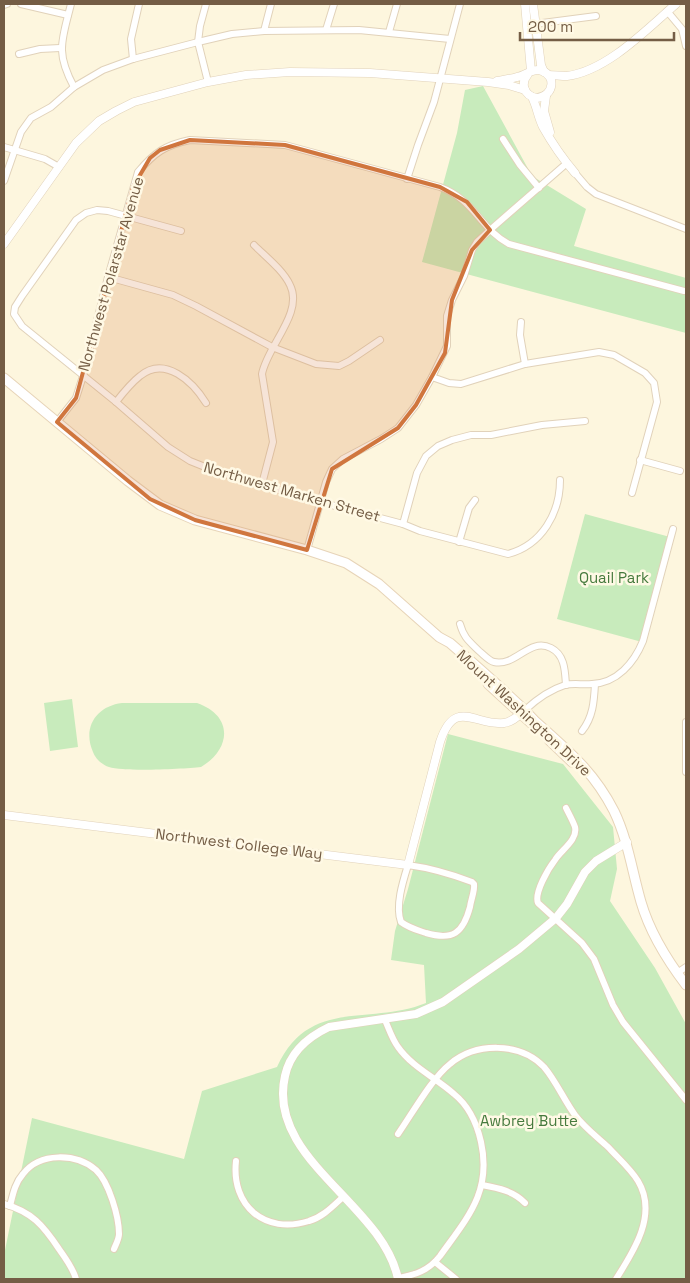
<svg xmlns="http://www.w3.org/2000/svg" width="690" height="1283" viewBox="0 0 690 1283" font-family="'Space Grotesk',sans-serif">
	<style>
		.green { fill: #c8ebbc }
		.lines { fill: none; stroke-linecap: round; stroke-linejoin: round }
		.minor-casing { stroke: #e1d2ba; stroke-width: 8 }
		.tertiary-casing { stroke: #e1d2ba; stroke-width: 9 }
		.secondary-casing { stroke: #e7d4b8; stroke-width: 11 }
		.minor { stroke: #fff; stroke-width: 6 }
		.tertiary { stroke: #fff; stroke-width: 8 }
		.secondary { stroke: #fff; stroke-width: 9 }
		.marked { fill: #d0763e; fill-opacity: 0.2; stroke: #d0763e; stroke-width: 4; stroke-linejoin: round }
		.labels { text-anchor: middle; stroke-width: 5; stroke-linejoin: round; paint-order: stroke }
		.street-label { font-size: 15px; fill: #745d45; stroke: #fff9e5 }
		.park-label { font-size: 15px; fill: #467a3d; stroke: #fff9e5 }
	</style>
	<rect width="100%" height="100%" fill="#fdf6de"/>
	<g class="green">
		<path d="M483,86l49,90 54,33 -12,37 112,32v55l-264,-71 35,-129 8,-43z"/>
		<path d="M585,514l85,23 -28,105 -85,-23z"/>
		<path d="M72,699l6,48 -28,4 -6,-48z"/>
		<path d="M122,703h75c37,13 34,46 4,64 -18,2 -77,5 -92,0 -7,-2 -14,-9 -16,-15 -11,-25 4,-46 29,-49z"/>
		<path d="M448,734l115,30 50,63 4,42 -7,32 45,67 31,56v255h-682v-24l28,-137 152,41 18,-68 75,-24c32,-70 92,-41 149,-64l-2,-38 -33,-5 4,-29 13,-42z"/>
	</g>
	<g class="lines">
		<defs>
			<g id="minor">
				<path d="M21,4l47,11"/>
				<path d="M71,4c-9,36 -16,48 3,83"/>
				<path d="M206,4l-6,22 -2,16 10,40"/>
				<path d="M4,5l3,-1"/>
				<path d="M667,11l15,18 4,17"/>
				<path d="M527,25l69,-9"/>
				<path d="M326,30l8,-26"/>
				<path d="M264,31l7,-27"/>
				<path d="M389,32l8,-28"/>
				<path d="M19,54l21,-5 20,-1"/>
				<path d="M133,59l-2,-20 8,-35"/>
				<path d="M503,139l17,26 19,23"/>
				<path d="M4,147l41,12 14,8"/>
				<path d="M575,173l12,14 9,7 90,35"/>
				<path d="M407,179l11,-34 16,-43 26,-98"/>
				<path d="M4,181l17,-49 10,-14 20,-11 23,-20 29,-17 30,-11 65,-17 34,-8 32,-3 95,-1 91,9"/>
				<path d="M181,231l-73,-20 -11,-1 -11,3 -10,7 -54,76 -7,11 -1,7 8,12 94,76 52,45 22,14 25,10 105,31 83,22 17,7 88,23c34,-9 52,-41 52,-74"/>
				<path d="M254,245c12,12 29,25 36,40 14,28 -23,61 -28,89l11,68 -11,42"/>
				<path d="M108,277l65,18 23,11 76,41 44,17 23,2 10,-5 31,-21"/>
				<path d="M521,322l-1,13 5,29"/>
				<path d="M432,377l17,6 12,1 64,-20 74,-12 15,3 31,18 9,10 3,19 -25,91"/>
				<path d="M116,402c7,-9 15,-19 24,-26 25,-21 53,6 66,27"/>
				<path d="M57,422l19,-24 7,-22 25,-99 30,-105c16,-19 27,-27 52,-32l95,5 155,42c34,12 40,42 69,57l175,47"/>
				<path d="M640,460l40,11"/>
				<path d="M403,524l14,-51 9,-17 12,-10 14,-6 19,-5h20l51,-10 43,-4"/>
				<path d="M459,542l10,-34 6,-8"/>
				<path d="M307,550l19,-68 6,-13 11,-10 38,-20 17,-11 18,-23 16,-28 15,-31v-30l5,-16 12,-24 8,-26 5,-8 13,-12 77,-67"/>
				<path d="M460,624c4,14 9,17 19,27 5,4 10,10 15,11 22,5 35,-25 57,-14 14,7 14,23 15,37"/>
				<path d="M525,710c12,-11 24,-20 40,-25 8,-2 18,0 27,-1 25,-1 42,-21 51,-43l30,-112"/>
				<path d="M686,722v50"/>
				<path d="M582,731c11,-14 12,-29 13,-47"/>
				<path d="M566,808c3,6 7,13 9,19 3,13 -14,23 -20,33 -7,9 -21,33 -17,43l44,40 12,16 19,46 10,17 63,78"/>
				<path d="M408,865c22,3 43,9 64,17l2,2c1,7 -3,15 -4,23 -7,26 -17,34 -44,26 -9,-3 -17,-5 -25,-11 -6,-16 2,-41 7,-57z"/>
				<path d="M677,973l9,-6"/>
				<path d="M385,1020c4,9 7,19 13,27 14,20 38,31 56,47 15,12 23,30 27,48 11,50 -14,76 -41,114 -11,14 -24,19 -42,22"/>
				<path d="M398,1134c14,-20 34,-56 52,-70 26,-22 70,-22 94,3 12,14 20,33 31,48 9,12 22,22 33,32 10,11 22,21 30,34 20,33 -4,70 -22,98"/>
				<path d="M236,1161c-5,45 29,74 73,60 14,-4 24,-15 35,-25"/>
				<path d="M482,1185c16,3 32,6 43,18"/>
				<path d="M4,1204c28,8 39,21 55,45 7,10 14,19 17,30"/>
				<path d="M10,1206c3,-12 5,-23 13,-32 17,-22 53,-21 73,-4 13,12 23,47 23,64 0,5 -3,10 -5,15"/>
				<path d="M435,1262l21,17"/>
			</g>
			<g id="tertiary">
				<path d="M525,4l6,67"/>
				<path d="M533,4l8,61 3,7"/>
				<path d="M548,75c6,0 13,1 19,1 40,-5 80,-47 109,-72"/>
				<path d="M497,81c6,-1 13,-2 20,-4 7,-1 15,-8 22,-7 18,3 16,27 -3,28 -12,-3 -16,-14 -8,-24"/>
				<path d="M546,96l-2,15 6,21"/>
				<path d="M532,97c5,10 6,20 11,30 9,16 20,32 32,46"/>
				<path d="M4,244l72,-101 23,-22 17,-10 18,-9 74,-20 38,-7 44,-3 80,1 118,9 21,3 16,5"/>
				<path d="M4,815l404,50 32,-123c15,-45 35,-16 64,-19 8,-1 14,-7 20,-12"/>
				<path d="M398,1279c-15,-75 -132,-120 -113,-203 5,-24 23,-39 44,-49l87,-13 27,-12 76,-53 37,-31 11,-14 18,-32 11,-11 31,-19"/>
			</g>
			<g id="secondary">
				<path d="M4,378l124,103 32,24 35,15 112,30 39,13 33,21 60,53 11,6c23,20 46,40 68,61 6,5 11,11 16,16 33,30 59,50 80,91 14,29 18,60 27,91 9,31 26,58 45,83"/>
				<path d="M488,684l44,40"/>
				<path d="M549,740l23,22"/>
			</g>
		</defs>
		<use href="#minor" class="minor-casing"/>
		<use href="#tertiary" class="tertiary-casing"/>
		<use href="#secondary" class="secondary-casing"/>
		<use href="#minor" class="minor"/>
		<use href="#tertiary" class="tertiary"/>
		<use href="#secondary" class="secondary"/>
	</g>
	<path class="marked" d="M190,140l95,5 155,42 27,15 23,28 -18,20 -20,50 -7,53 -29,52 -18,23 -66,41 -25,81 -112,-30 -45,-21 -93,-77 19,-24 57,-211 17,-29 10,-8z"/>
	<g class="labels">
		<g class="street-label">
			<text transform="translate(111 274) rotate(-74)" y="5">Northwest Polarstar Avenue</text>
			<text transform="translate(292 492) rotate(16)" y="5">Northwest Marken Street</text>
			<text transform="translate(524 713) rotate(43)" y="5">Mount Washington Drive</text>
			<text transform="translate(239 844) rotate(7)" y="5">Northwest College Way</text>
		</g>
		<g class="park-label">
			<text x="614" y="583">Quail Park</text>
			<text x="529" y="1126">Awbrey Butte</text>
		</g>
	</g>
	<rect width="690" height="1283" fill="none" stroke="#745d45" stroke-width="10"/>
	<path d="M520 32v8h154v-8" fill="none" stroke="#745d45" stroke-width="2.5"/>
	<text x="528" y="32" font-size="15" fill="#745d45" stroke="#fff9e5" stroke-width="4" paint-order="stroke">200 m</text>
</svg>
